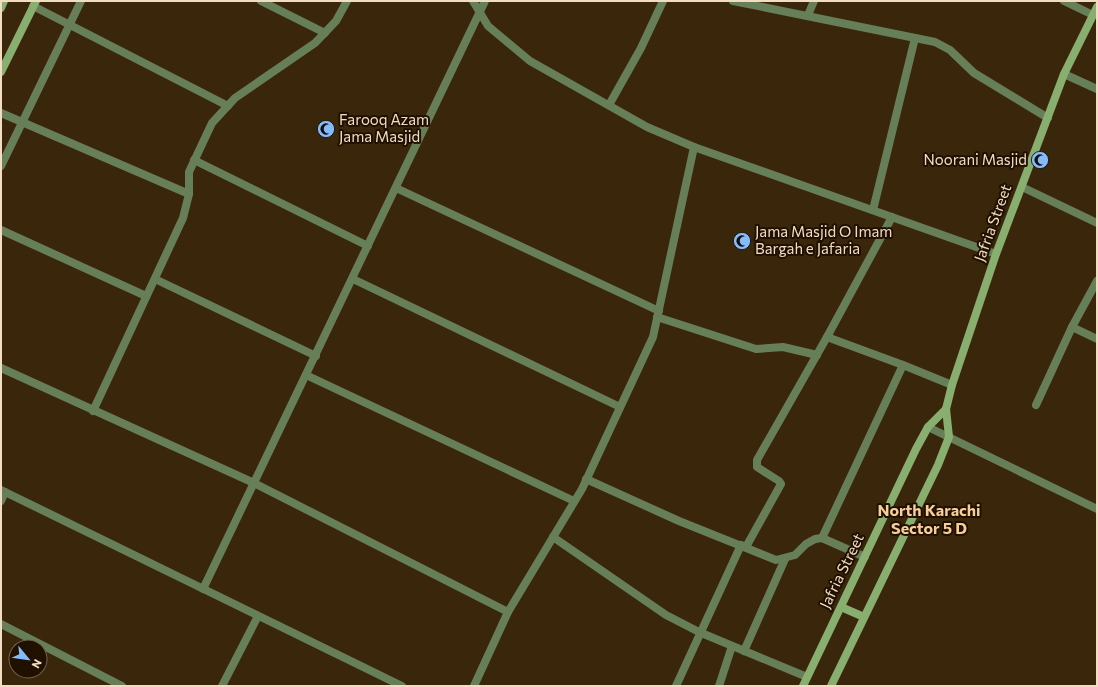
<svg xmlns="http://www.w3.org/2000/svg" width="1098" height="687" viewBox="0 0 1098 687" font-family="Commissioner,sans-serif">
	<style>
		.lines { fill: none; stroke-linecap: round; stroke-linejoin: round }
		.street { stroke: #677f58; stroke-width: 8 }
		.secondary { stroke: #88ae70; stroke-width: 8 }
		.labels { text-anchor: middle; stroke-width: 4; stroke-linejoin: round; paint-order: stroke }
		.poi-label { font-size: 15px; fill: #f2ddc3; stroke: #1f1000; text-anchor: start }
		.street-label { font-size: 15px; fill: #f2ddc3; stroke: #1f1000 }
		.neighbourhood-label { font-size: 16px; font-weight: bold; fill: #f7ce98; stroke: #1f1000 }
	</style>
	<rect width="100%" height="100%" fill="#3a270b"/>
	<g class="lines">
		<g class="street">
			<path d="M261,1l64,32"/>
			<path d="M473,1l15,25 42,35 117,66 47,20 302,107"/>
			<path d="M733,1l202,41 15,8 24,23 74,45"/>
			<path d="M1064,1l29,14"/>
			<path d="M33,6l195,100"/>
			<path d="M808,15l6,-14"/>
			<path d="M1064,74l33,15"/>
			<path d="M609,105l32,-57 22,-47"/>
			<path d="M1,113l188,81"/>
			<path d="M194,160l174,86"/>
			<path d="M1,166l80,-165"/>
			<path d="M1022,187l75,36"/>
			<path d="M396,188l263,123"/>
			<path d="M873,210l42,-172"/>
			<path d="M1,230l145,66"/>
			<path d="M155,279l161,77"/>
			<path d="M353,279l267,128"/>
			<path d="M657,317l99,32 27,-2 34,8"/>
			<path d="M1072,327l25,12"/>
			<path d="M827,337l76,28 49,20"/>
			<path d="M1,368l253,115 254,129"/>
			<path d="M306,375l268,126"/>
			<path d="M1036,405l36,-78 25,-46"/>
			<path d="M93,411l90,-193 6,-24v-22l23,-49 23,-25 80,-55 21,-22 11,-20"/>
			<path d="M928,427l169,82"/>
			<path d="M586,479l93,42 97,39 19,-5 11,-11 9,-5 7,-1 43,19"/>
			<path d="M1,490l401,196"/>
			<path d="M1,501l4,-9"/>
			<path d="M553,537l113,78 33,17 108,45"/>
			<path d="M822,538l81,-173"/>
			<path d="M746,547l35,-63 -2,-3 -22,-14v-7l70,-123 65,-120"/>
			<path d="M203,589l282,-588"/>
			<path d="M1,624l121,62"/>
			<path d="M744,651l41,-92"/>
			<path d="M222,686l36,-70"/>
			<path d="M474,686l34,-74 74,-123 71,-152 41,-190"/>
			<path d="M676,686l65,-141"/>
			<path d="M719,686l13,-40"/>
		</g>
		<g class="secondary">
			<path d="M1,8l3,-7"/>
			<path d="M1,72l35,-71"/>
			<path d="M841,607l23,10"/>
			<path d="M803,686l113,-237 12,-22 18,-18"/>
			<path d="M831,686l107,-221 11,-28 -3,-28 6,-24 44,-131 68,-180 33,-67"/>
		</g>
	</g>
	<defs>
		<symbol id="mosque-disc" viewBox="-11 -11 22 22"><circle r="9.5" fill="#86bbfb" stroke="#1f1000"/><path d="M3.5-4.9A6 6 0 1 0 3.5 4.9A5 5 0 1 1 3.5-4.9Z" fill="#111"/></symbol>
	</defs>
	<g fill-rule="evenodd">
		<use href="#mosque-disc" x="316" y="119" width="20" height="20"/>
		<use href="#mosque-disc" x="1030" y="150" width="20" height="20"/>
		<use href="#mosque-disc" x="732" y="231" width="20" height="20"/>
	</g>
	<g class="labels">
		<g class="poi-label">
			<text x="339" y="125">Farooq Azam<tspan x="339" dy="17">Jama Masjid</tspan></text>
			<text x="1027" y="165" text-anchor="end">Noorani Masjid</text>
			<text x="755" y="237">Jama Masjid O Imam<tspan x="755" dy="17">Bargah e Jafaria</tspan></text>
		</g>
		<g class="street-label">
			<text transform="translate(993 223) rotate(-70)" y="5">Jafria Street</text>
			<text transform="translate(842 571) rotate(-64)" y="5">Jafria Street</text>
		</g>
		<g class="neighbourhood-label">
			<text x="929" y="516">North Karachi<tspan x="929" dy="18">Sector 5 D</tspan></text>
		</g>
	</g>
	<rect width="1098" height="687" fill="none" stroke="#f2ddc3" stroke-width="4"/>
	<g transform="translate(28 659) rotate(119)"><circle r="19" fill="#1f1000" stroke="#73624e"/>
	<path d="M0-3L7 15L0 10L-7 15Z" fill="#86bbfb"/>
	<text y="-6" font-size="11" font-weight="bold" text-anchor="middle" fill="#f2ddc3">N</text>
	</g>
</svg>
